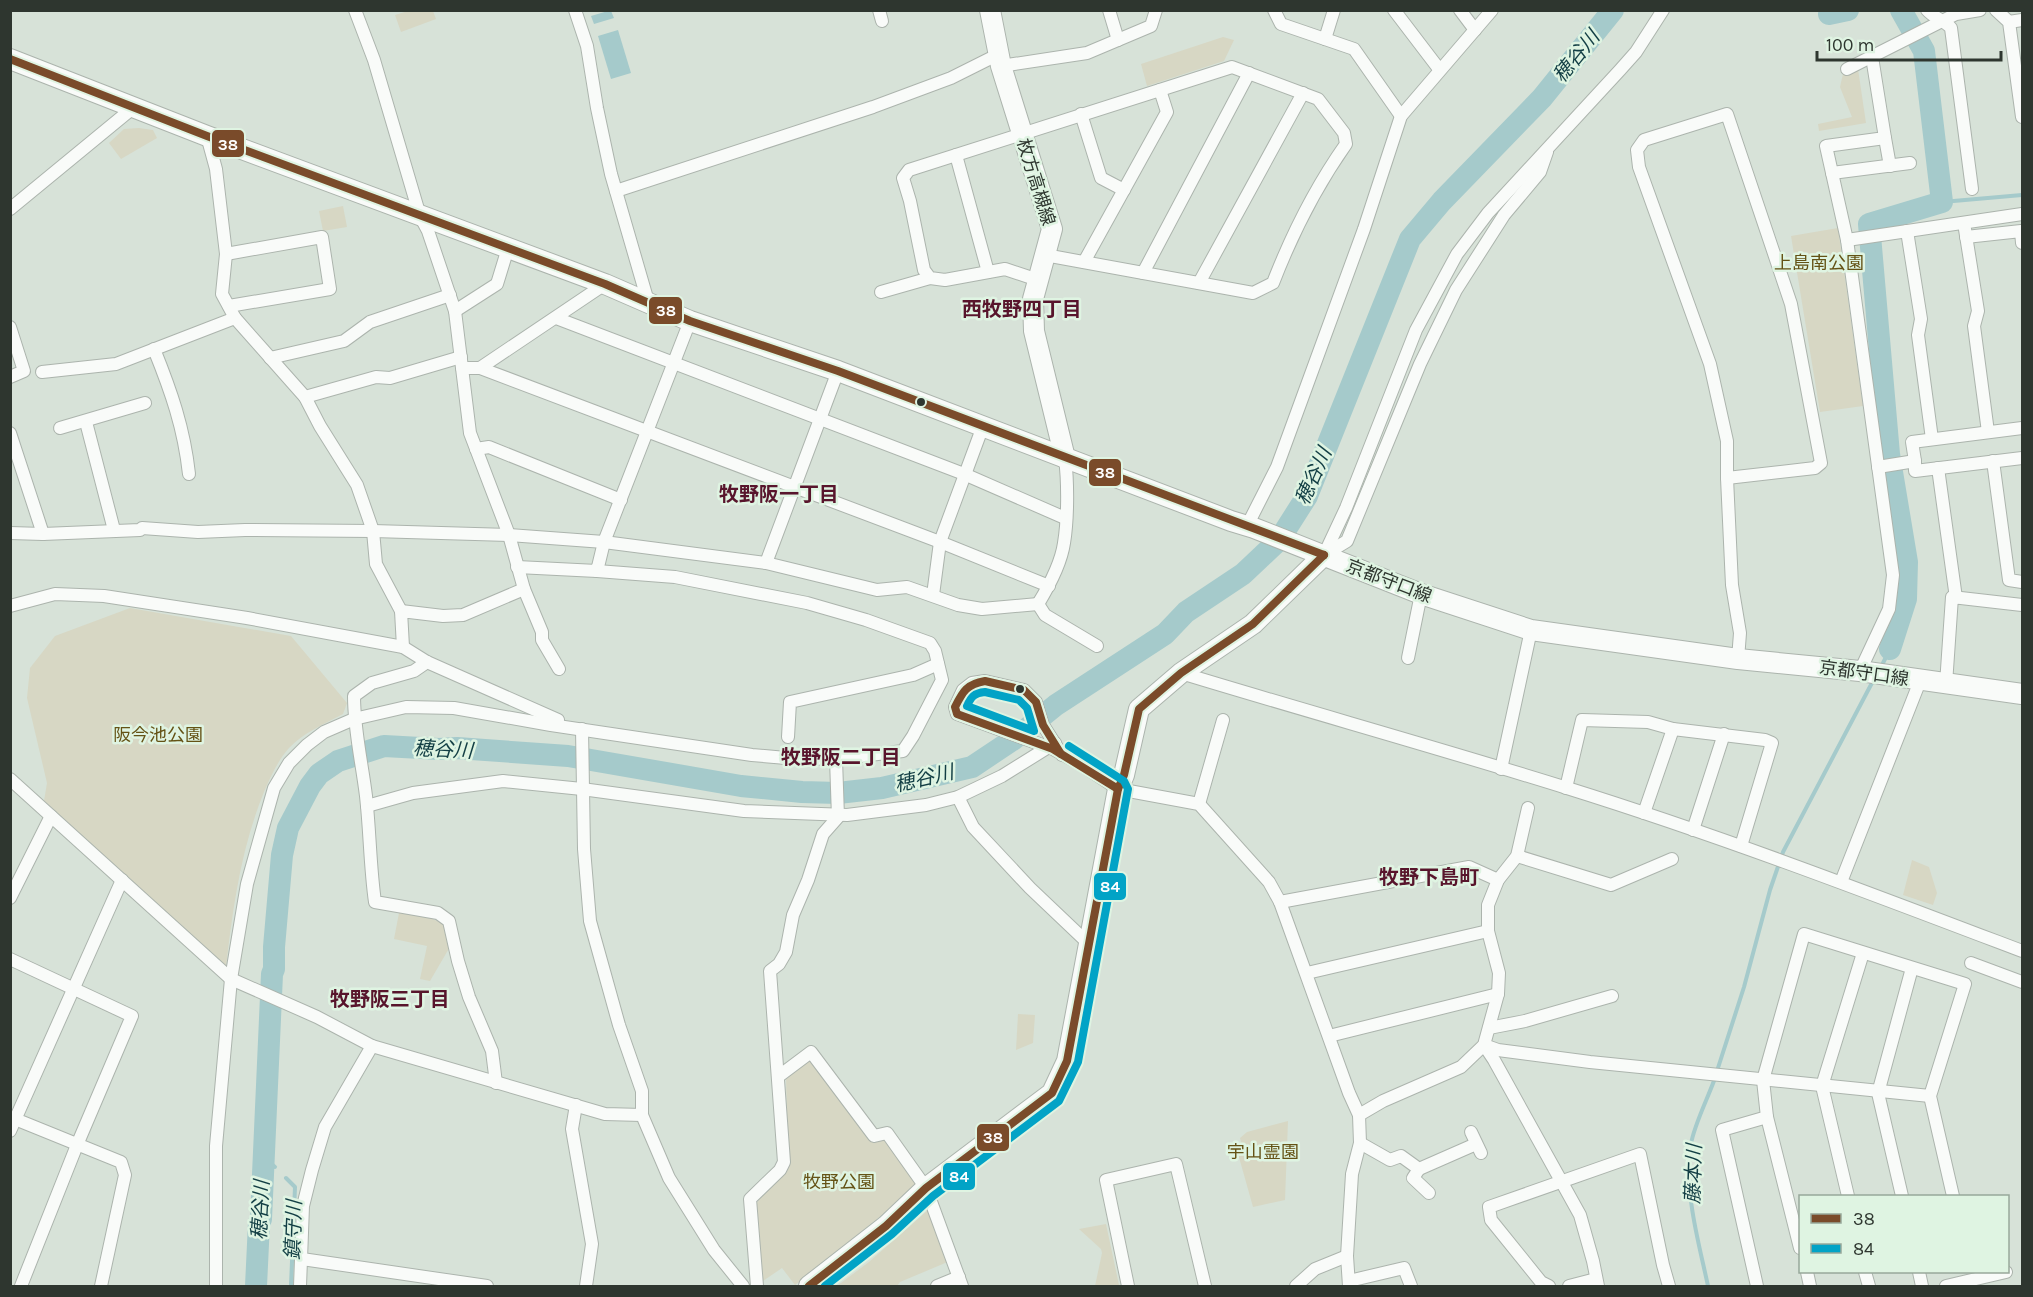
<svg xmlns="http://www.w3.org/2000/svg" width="2033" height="1297" viewBox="0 0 2033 1297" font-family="Karla,'Noto Sans JP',sans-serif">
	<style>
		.green { fill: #d7d7c4 }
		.water { fill: #a5cacb }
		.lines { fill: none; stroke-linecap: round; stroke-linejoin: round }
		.stream { stroke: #a5cacb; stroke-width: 4 }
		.river { stroke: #a5cacb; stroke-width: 22 }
		.street-casing { stroke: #acb4ad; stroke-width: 14 }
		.primary-casing { stroke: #acb4ad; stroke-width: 22 }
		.street { stroke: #f9fbf9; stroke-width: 12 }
		.primary { stroke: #f9fbf9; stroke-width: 20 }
		.bus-1-casing { stroke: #dff4e2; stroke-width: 12 }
		.bus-2-casing { stroke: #dff4e2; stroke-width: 12 }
		.bus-1 { stroke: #7a4b2a; stroke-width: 8 }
		.bus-2 { stroke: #02a3c6; stroke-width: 8 }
		.bus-dot { fill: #2e362f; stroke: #dff4e2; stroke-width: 2 }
		.labels { text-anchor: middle; stroke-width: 5; stroke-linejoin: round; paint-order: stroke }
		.street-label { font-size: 18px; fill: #2e362f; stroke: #dff4e2 }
		.park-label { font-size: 18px; fill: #645215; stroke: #dff4e2 }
		.water-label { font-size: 20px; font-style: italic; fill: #123e44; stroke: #dff4e2 }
		.neighbourhood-label { font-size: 20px; font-weight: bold; fill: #58152c; stroke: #dff4e2 }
		.line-badge { stroke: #dff4e2; stroke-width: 2 }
		.badge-label { font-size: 16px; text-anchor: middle; font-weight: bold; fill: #fff }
	</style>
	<rect width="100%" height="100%" fill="#d7e2d8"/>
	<g class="green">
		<path d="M408,11h25l3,8 -35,13 -6,-17z"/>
		<path d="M1223,37l11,3 -10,21 -77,25 -6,-22z"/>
		<path d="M1858,69l8,54 -47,8 -1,-7 34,-7 -12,-30 3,-13z"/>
		<path d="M139,128l14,2 4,8 -36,21 -12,-16 15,-14z"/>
		<path d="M343,206l4,21 -24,4 -4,-20z"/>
		<path d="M1838,228l25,178 -43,6 -29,-176z"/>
		<path d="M130,608l161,28 56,67 -4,11c-19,10 -40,19 -54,34 -11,12 -19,30 -25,44 -23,56 -31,115 -38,175l-182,-166 3,-18 -20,-85 3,-30 25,-32z"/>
		<path d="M1912,860l17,7 8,26 -4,12 -30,-10z"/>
		<path d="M399,913l28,3 16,8 8,21 -21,36 -10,-2 7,-33 -33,-7z"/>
		<path d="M1018,1014l17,1 -2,28 -17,7z"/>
		<path d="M807,1059l7,2 58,78 11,1 3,2 32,44 -123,99 -13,-17 -19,13 -8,-75 5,-8 28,-30 -2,-93z"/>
		<path d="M1288,1121l-3,79 -32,7 -18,-64 6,-1 -1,-4 7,-6z"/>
		<path d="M928,1210l22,51 -50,21 -3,4h-60l32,-24z"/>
		<path d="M1106,1224l13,61 -24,1 7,-33 -1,-4 -22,-20z"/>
	</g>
	<g class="water">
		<path d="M608,11h3l3,7 -20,6 -3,-8z"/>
		<path d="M618,30l13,43 -20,6 -13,-43z"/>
	</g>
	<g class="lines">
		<g class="stream">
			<path d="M1942,202l80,-7"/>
			<path d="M1881,667l9,-18"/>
			<path d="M1717,1071l27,-84 26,-97 13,-38 91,-173"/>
			<path d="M265,1158l10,9"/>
			<path d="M286,1178l9,9 -4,99"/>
			<path d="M1708,1286c-10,-47 -24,-93 -17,-142 3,-19 17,-46 24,-66"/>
		</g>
		<g class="river">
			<path d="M1829,14l19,-4"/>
			<path d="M1890,649l16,-50 1,-37 -18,-108 -20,-230 73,-22 -18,-151 -23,-41"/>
			<path d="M256,1286l3,-63 2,-4 11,-245 2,-5v-22l8,-92 6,-27 22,-42 9,-12 19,-13 46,-15 55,3 18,-1 111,8 173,30 61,6 36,1 44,-5 90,-21 42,-28 42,-34 109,-71 21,-22 57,-38 36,-34 28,-44 103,-257 32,-38 100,-103 71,-88"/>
		</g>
		<defs>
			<g id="street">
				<path d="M355,10l19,50 46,156 8,15 27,80 15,122 39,102 15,54 18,43v8l17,29"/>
				<path d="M575,10l12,36 10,62 14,66 38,131"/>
				<path d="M879,10l3,11"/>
				<path d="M1109,10l9,30"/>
				<path d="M1274,10l7,14 73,25 47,67"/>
				<path d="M1394,10l45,59"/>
				<path d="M1460,10l15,20"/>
				<path d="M1927,10c7,8 17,10 24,18l21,161"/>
				<path d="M1996,10l13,12 13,95"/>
				<path d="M2009,22l13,-2"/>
				<path d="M1325,39l9,-29"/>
				<path d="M1001,66l86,-13 64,-27 5,-16"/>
				<path d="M1847,69l109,-55 24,-4"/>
				<path d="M1081,114l20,64 23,12"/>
				<path d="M1727,114l64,190 30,159 -6,5 -88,10v-37l-17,-77 -71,-197 -2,-17 7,-10z"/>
				<path d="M207,136l9,33 10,85 -4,40 13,24 70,79 15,29 37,59 16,46 3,33 25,47"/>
				<path d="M1885,138l5,28"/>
				<path d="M956,155l32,117"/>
				<path d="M1832,173l78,-10"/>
				<path d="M616,191l257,-84 78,-29 48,-24"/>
				<path d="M10,209l124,-102"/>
				<path d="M1964,223l14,88 -4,15 14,106"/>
				<path d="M1907,231l14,88 -3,16 14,104"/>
				<path d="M1966,237l55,-6 1,12"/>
				<path d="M1847,240l175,-26"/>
				<path d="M226,254l96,-17 8,52 -101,17"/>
				<path d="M1084,262l83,-150 -7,-22"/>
				<path d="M1143,273l106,-200"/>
				<path d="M1038,280l-33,-11 -60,11 -15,-2 -6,-8 -14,-69 -7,-23 6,-8 323,-103 86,32 26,34 2,11c-31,44 -54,90 -73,139l-20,10 -208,-38"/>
				<path d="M1199,283l104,-190"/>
				<path d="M881,292l49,-14"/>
				<path d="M455,311l42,-27 11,-36"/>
				<path d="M556,318l408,156 101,44"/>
				<path d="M10,327l14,44 -14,6"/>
				<path d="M154,349c17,42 30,79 35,125"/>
				<path d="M270,358l74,-17 26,-19 80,-27"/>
				<path d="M462,368h18l460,174 109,44"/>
				<path d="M480,368l125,-84"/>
				<path d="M42,372l74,-8 119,-46"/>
				<path d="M305,397l71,-20 14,1 71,-21"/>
				<path d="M86,422l28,108"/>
				<path d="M60,428l85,-25"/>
				<path d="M10,433l33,101"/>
				<path d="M476,449l13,-2 132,53"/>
				<path d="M1915,461l-3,-19 110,-14"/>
				<path d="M1993,461l16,119 13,2"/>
				<path d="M1878,467l37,-6v10l107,-13"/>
				<path d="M1938,468l18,130"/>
				<path d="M1727,478l5,107 8,48 -2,26"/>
				<path d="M1247,526l30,-59 87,-238 37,-113 91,-106"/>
				<path d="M10,533l33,1 97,-4 2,-2 56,4 47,-2 128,1 136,4 95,7 162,21 111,27 30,-3 51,18 24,4 56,-5"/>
				<path d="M1324,555l22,-47 70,-178 41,-76 31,-41 132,-143 16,-18 27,-42"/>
				<path d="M1324,555l23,-14 73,-177 36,-74 48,-75 36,-43 7,-20"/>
				<path d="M766,563l72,-192"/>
				<path d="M517,567l80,4 7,-29 86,-221"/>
				<path d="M933,595l7,-53 43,-116"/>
				<path d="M1038,604c11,-18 23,-40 26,-61 4,-24 4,-61 1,-85"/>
				<path d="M1038,604l7,11 52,31"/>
				<path d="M10,606l45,-12 49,2 143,22 156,29 24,15 131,58"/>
				<path d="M403,647l-2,-36 42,5 20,-1 61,-26"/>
				<path d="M1408,658l13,-64"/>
				<path d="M427,662l-13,9 -42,12 -18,13c0,34 8,67 12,100 4,36 4,71 9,106l63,11 11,8 9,40 11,36 23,54 4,32"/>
				<path d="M1860,671l29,-62 4,-34 -46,-335 -21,-94 59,-8 -13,-81"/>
				<path d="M1181,673c128,39 258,75 386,115 154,48 305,106 455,163"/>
				<path d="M1946,684l6,-87 70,8"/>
				<path d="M582,729l2,120 6,72 29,104 23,66v24l27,63 45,72 29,36"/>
				<path d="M788,737l2,-35 123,-27 25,-11"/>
				<path d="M1062,755l-19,-30 -7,-23 -12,-12 -39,-9 -13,2 -9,7 -8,17 2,7 96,35 27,15 38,25 81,15 70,78 11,20"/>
				<path d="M1501,769l30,-139"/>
				<path d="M10,779l221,200 86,38 55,29 233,68 37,1"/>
				<path d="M1566,788l16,-68 66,2 25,7 92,11 7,3 -31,103"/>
				<path d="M958,797l15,30 57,61 60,57"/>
				<path d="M1199,804l24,-84"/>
				<path d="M367,806l46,-13 90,-12 79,8 162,22 103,4 79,-10 32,-8 44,-21 53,-33"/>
				<path d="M1644,813l29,-84"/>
				<path d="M1693,830l31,-96"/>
				<path d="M1517,856l94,29 61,-26"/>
				<path d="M1841,882l79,-201"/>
				<path d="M10,898l41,-82"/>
				<path d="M10,959l122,57 -55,129 -56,141"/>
				<path d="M1971,963l51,19"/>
				<path d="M1307,973l181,-42"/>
				<path d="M1489,1028l36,-7 87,-25"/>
				<path d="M1329,1036l169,-42"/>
				<path d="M1484,1045l14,5 92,12 340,34"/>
				<path d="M1484,1045l10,15 86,155 13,46 5,25"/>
				<path d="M779,1076l32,-24 63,84 13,-3 39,55 36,98"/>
				<path d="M576,1105l-4,24 20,115 -6,42"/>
				<path d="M1359,1115l24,-14 78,-34 23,-22 14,-51 1,-21 -11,-42v-26l10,-25 19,-24 11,-48"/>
				<path d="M10,1117l111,45 4,13 -24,111"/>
				<path d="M1767,1117l33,131"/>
				<path d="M10,1131l112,-251"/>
				<path d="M1471,1132l10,21"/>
				<path d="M1360,1143l30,17 11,-4 18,13 57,-25"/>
				<path d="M1419,1169l-6,9 16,15"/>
				<path d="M1848,1196l-26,-110 41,-133"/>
				<path d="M1902,1196l-24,-103 34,-125"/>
				<path d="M302,1259l185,27"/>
				<path d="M1807,1272l3,14"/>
				<path d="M1865,1272l4,14"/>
				<path d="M1919,1272l3,14"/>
				<path d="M1349,1281l55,-13 7,18"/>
				<path d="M216,1286v-140l15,-167 16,-95 27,-96 15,-25 18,-18 17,-13 30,-13 52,-12 48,1 97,17 201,30 34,3 50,1 67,-8 10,-15 29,-56 -7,-29 -5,-8 -64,-23 -59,-17 -132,-26 -78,-6"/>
				<path d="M300,1286l3,-80 9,-36 13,-43 47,-81"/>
				<path d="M757,1286l-7,-87 30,-29 4,-8 -14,-191 9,-7 7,-12 7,-37 15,-35 15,-46 15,-17 -2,-58"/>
				<path d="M937,1286l22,-9"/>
				<path d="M1128,1286l-22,-106 70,-16 29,122"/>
				<path d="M1296,1286l19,-17 32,-13"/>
				<path d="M1349,1286l-2,-30 5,-82 8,-31 -1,-28 -10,-22 -69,-191 189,-35 29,13"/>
				<path d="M1549,1286l-8,-4 -50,-62 -2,-13 151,-53 23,111 6,21"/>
				<path d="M1569,1286l27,-7"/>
				<path d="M1757,1286l-35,-156 45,-13 -4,-37 41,-146 161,50 -35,112 23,100"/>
				<path d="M1946,1286l60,-14"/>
			</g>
			<g id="primary">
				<path d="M990,10l11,56 51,163 -19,70 1,32 31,127"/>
				<path d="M10,59l197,77 398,148 85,37 148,50 393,150 23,7 167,66 110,36 207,29 122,12 162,23"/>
				<path d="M809,1286l77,-60 40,-38 126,-95 15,-32 51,-272 6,-14 15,-66 42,-36 72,-49 71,-69"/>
			</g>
		</defs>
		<use href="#street" class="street-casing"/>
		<use href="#primary" class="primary-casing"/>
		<use href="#street" class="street"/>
		<use href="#primary" class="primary"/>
		<defs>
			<g id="bus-1">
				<path d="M10,59l197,77 398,148 85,37 148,50 486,184"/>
				<path d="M985,681l39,9 12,12 7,23 18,29 -8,-5 -96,-35 -2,-7c8,-16 12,-23 30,-26z"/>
				<path d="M1061,754l57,35"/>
				<path d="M809,1286l77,-60 40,-38 126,-95 15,-32 51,-272 6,-14 15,-66 42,-36 72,-49 71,-69"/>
			</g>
			<g id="bus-2">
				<path d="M985,692l34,8 8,8 7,23 -67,-25c4,-9 7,-13 18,-14z"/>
				<path d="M825,1286l67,-52 41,-38 126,-95 19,-39 50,-273 -4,-8 -55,-35"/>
			</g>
		</defs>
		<use href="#bus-1" class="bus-1-casing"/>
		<use href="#bus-2" class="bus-2-casing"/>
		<use href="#bus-1" class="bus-1"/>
		<use href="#bus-2" class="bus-2"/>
	</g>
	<g class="bus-dot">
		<circle cx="921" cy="402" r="5"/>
		<circle cx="1020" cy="689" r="5"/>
	</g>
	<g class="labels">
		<g class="street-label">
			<text transform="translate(1036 182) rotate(73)" y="6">枚方高槻線</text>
			<text transform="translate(1389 581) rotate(21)" y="6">京都守口線</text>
			<text transform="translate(1864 673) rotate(8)" y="6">京都守口線</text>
		</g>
		<g class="park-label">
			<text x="1819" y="269">上島南公園</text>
			<text x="158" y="741">阪今池公園</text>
			<text x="1263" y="1158">宇山霊園</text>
			<text x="839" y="1188">牧野公園</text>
		</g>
		<g class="water-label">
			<text transform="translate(1576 56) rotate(-51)" y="7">穂谷川</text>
			<text transform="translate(1313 476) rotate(-66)" y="7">穂谷川</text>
			<text transform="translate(443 749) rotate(3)" y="7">穂谷川</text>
			<text transform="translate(924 778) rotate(-13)" y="7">穂谷川</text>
			<text transform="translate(1693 1174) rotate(-88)" y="7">藤本川</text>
			<text transform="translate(260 1210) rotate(-87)" y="7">穂谷川</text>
			<text transform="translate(293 1230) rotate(-88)" y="7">鎮守川</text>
		</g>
		<g class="neighbourhood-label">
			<text x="1022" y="316">西牧野四丁目</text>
			<text x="779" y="501">牧野阪一丁目</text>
			<text x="841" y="764">牧野阪二丁目</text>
			<text x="1429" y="884">牧野下島町</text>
			<text x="390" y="1006">牧野阪三丁目</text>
		</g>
	</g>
	<g class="line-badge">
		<rect x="211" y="129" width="34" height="29" rx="6" fill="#7a4b2a"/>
		<rect x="648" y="296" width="35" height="29" rx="6" fill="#7a4b2a"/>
		<rect x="1088" y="458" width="34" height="29" rx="6" fill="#7a4b2a"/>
		<rect x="1093" y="872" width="34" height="29" rx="6" fill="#02a3c6"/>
		<rect x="976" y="1123" width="34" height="29" rx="6" fill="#7a4b2a"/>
		<rect x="942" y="1162" width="34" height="29" rx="6" fill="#02a3c6"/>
	</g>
	<g class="badge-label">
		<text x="228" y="150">38</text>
		<text x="666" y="316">38</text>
		<text x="1105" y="478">38</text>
		<text x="1110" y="892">84</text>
		<text x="993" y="1143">38</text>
		<text x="959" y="1182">84</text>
	</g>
	<rect width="2033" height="1297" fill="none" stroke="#2e362f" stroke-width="24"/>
	<rect x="1799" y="1195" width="210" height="78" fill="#dff4e2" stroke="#98a89a" stroke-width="1.5"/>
	<rect x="1811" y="1214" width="30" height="9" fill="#7a4b2a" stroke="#98a89a" stroke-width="1.5"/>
	<text x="1853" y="1225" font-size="18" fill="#2e362f">38</text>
	<rect x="1811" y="1244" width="30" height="9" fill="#02a3c6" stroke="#98a89a" stroke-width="1.5"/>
	<text x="1853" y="1255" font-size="18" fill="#2e362f">84</text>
	<path d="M1817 51v9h184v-9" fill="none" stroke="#2e362f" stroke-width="3"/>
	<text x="1826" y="51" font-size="18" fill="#2e362f" stroke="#dff4e2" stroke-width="4.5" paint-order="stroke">100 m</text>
</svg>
